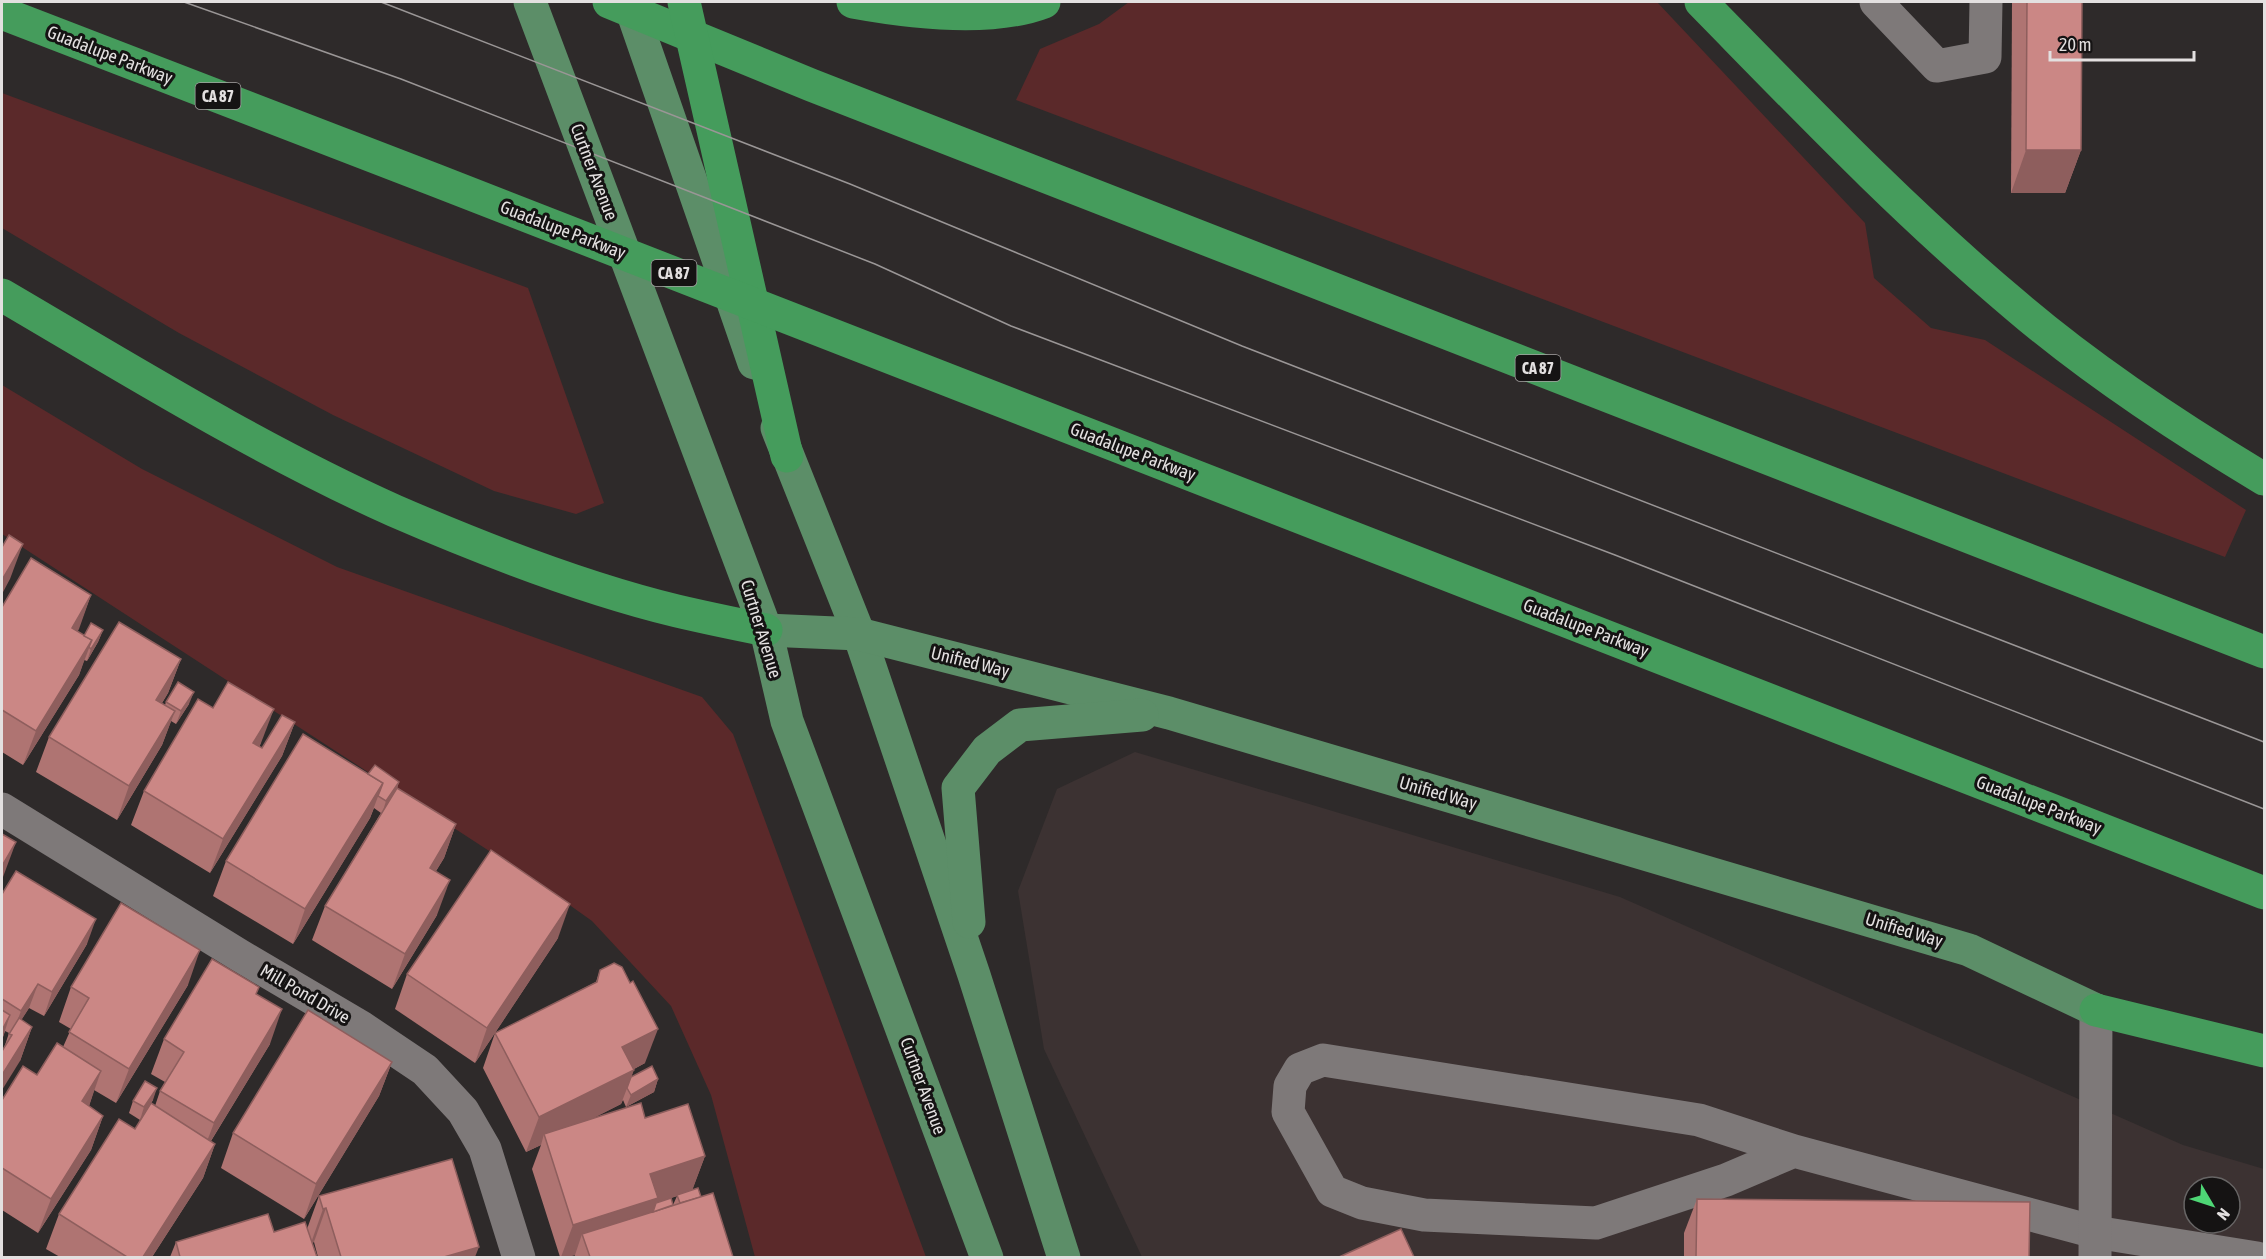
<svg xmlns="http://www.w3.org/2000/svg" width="2266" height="1259" viewBox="0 0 2266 1259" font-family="'Asap Condensed',sans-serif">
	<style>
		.built { fill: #3c3232; fill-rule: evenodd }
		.green { fill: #5b292a }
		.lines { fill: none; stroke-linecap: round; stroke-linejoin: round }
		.minor { stroke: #7e7979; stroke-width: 33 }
		.major { stroke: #5c8e68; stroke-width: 33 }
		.highway { stroke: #459c5c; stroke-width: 33 }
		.tram { stroke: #9a9696; stroke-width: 1.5 }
		.wall { fill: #af7472; fill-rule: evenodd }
		.shaded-wall { fill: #8e5e5d }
		.building { fill: #cb8785; stroke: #8e5e5d; stroke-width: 1.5 }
		.labels { text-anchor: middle; stroke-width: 6; stroke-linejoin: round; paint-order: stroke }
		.shield { fill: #151313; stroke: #a5a2a2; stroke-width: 1.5 }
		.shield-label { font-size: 16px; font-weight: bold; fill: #e3e0e0 }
		.street-label { font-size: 18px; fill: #e3e0e0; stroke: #151313 }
	</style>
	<rect width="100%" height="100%" fill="#2e2a2a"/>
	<path class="built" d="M1135,752l485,145 563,248 81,24v88h-1122l-98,-208 -26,-158 39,-102zM2194,1187h36v36h-36z"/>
	<g class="green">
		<path d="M1129,2h528l208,221 9,55 57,50 54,12 261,170 -21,47 -1209,-457 24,-51 59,-25z"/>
		<path d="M2,93l526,195 76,215 -28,11 -82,-23 -161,-76 -154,-82 -177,-105z"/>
		<path d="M2,385l140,84 195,98 365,130 31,37 193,523h-171l-44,-162 -40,-89 -79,-85 -52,-37 -538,-350z"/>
	</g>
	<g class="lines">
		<g class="minor">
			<path d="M1876,2l61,64 48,-9 1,-55"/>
			<path d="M2,809l237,146 122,72 64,43 38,41 22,38 34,109"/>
			<path d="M1794,1151l-68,29 -130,43 -172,-8 -62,-12 -30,-12 -44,-79 2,-26 10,-17 23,-9 376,60 95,31 301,81 162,26"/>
			<path d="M2095,1258l1,-248"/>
		</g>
		<g class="major">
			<path d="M530,2l236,628 21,91 200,537"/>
			<path d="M629,2l125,361"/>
			<path d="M777,428l82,206 115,341 90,283"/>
			<path d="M766,630l93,4 310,79 800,237 127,60"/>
			<path d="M969,922l-11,-134 29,-38 33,-25 122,-10"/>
		</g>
		<g class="highway">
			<path d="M609,2l202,83 1453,567"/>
			<path d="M684,2l103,454"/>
			<path d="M853,2c55,10 139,20 191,0"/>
			<path d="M1701,2c102,104 202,209 314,303 77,66 162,122 249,174"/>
			<path d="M2,13l433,167 1829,713"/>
			<path d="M2,295c128,75 257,155 393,216 90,39 187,77 282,100 30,7 59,13 89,19"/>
			<path d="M2096,1010l168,41"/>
		</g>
		<g class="tram">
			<path d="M184,2l217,77 474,185 136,62 604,229 649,254"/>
			<path d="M381,2l469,182 392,162 1022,396"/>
		</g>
	</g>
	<g class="wall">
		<path d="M2012,2h70l-1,148 -16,43h-54z"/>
		<path d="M91,595l-14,37 7,4 19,-6 -5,12 -11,19 -3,-1 -5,15 -56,90 -21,-13v-145z"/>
		<path d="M181,659l-13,34 -6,10 3,2 1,-3 23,2 -13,20 -5,-3 -9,24 -45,75 -81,-48 13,-35z"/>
		<path d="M295,722l-13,34 -72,117 -79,-48 13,-34 117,-48 -2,4 3,1z"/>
		<path d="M368,774l31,8 -2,6 59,36 -12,34 -8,13 1,44 -45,74 -80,-49 13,-34 56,-93 -7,-5 -4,10 -77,126 -80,-48 13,-35z"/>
		<path d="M2,894l85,50 -43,72 -15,-8 -8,12 11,7 -12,34 -16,-13 5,-15 -4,-2 -3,9z"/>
		<path d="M558,938l-83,125 -80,-54 12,-35z"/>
		<path d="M600,970l45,93 -11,6 -3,8 27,2 -4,13 -28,15 -3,-7 -2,4 -30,15 54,-1 60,38 -13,34 9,7 32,60h-159l1,-2 -9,2h-6l-28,-88 9,-24 -15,7 -43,-84 12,-35 101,-51zM677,1196l-4,9 -2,-7z"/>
		<path d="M188,985l-72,118 -22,-13 -5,16 14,10 -12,34 -53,83 -36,-23v-110l35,-25 26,-28 8,-18 -12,-7 12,-35z"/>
		<path d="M259,987l-3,7 14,50 -59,97 4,3 -12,34 -51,79h-92l-14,-8 13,-35 96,-108 5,-15 5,-9 -14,-8 13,-35z"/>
		<path d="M392,1062l-13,34 -75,123 -83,-51 12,-35z"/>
		<path d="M153,1100l-13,20 -11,-7 4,-12z"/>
		<path d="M319,1196l156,61h-157l-4,-15 -2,1 5,14h-147l6,-15 131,-13z"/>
		<path d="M1697,1199l332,58h-345v-24z"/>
	</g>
	<g class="shaded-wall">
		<path d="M2026,150h55l-16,43h-54z"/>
		<path d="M23,544l-13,35 -8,15v-14z"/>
		<path d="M91,595l-12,34 -20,34 13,-35z"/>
		<path d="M103,630l-5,12 -11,19 4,-12z"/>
		<path d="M92,640l-13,35 -56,90 13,-34z"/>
		<path d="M181,659l-13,34 -25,41 13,-34z"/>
		<path d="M194,692l-5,12 -13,20 5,-13z"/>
		<path d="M274,709l-13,34 -20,35 12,-35z"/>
		<path d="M175,711l-13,34 -45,75 12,-34z"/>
		<path d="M295,722l-13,34 -72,117 13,-34z"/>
		<path d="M399,782l-4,13 -13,19 4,-13z"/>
		<path d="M383,783l-13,35 -77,126 12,-35z"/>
		<path d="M456,824l-12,34 -27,44 13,-34z"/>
		<path d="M16,842l-13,35 -1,2v-13z"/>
		<path d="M450,880l-13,35 -45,74 13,-35z"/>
		<path d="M570,904l-12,34 -83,125 12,-35z"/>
		<path d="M96,919l-9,25 -43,72 8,-24z"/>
		<path d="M200,950l-12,35 -72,118 13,-34z"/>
		<path d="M38,984l-9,24 -17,27 9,-24z"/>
		<path d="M282,1009l-12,35 -69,113 13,-34z"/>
		<path d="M10,1015l-8,25v-10z"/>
		<path d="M32,1027l-12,34 -18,29v-15z"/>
		<path d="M658,1029l-13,34 -35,19 12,-35z"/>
		<path d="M392,1062l-13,34 -75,123 12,-35z"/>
		<path d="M634,1070l-13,34 -74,38 -3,-8 -3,11 -15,7 13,-35z"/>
		<path d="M101,1071l-12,35 -7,-5z"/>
		<path d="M658,1079l-4,13 -28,15 5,-12z"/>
		<path d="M157,1088l-4,12 -13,20 4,-13z"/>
		<path d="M103,1116l-12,34 -53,83 13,-34z"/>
		<path d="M215,1144l-12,34 -51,79h-9z"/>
		<path d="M705,1156l-13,35 -36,12 -11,29 -63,2 -7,21 -9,2h-5l12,-32 77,-51z"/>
		<path d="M326,1208l-12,34 -3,1 12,-34z"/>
		<path d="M479,1247l-4,10h-31z"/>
	</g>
	<g class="building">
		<path d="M2027,2h55l-1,148h-55z"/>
		<path d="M9,535l14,9 -21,36v-33z"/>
		<path d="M31,558l60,37 -19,33 20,12 -56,91 -34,-21v-103z"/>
		<path d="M119,622l62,37 -25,41 19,11 -46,75 -80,-49z"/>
		<path d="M91,623l12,7 -12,19 -2,-2 3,-7 -8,-4z"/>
		<path d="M178,682l16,10 -13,19 -15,-9z"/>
		<path d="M228,682l46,27 -21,34 9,5 20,-33 13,7 -72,117 -79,-48 54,-92 15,9z"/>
		<path d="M303,734l80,49 -78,126 -79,-48z"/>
		<path d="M375,765l24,17 -13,19 -8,-5 5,-13 -15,-9z"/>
		<path d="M397,788l59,36 -26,44 20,12 -45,74 -80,-48z"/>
		<path d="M2,834l14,8 -14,24z"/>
		<path d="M491,850l79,54 -83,124 -80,-54z"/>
		<path d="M16,871l80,48 -44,73 -14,-8 -17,27 -19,-12v-105z"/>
		<path d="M121,903l79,47 -71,119 -60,-37 20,-34 -18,-11z"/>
		<path d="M212,959l47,28 -3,7 26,15 -68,114 -54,-32 24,-39 -20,-13z"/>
		<path d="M614,963l8,4 8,16 3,-2 25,48 -36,18 12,23 -95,47 -44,-84 102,-51 3,-12z"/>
		<path d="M2,1010l8,5 -8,15z"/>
		<path d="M308,1010l84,52 -76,122 -83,-51z"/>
		<path d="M19,1018l13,9 -30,48v-24l10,-16 -3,-1z"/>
		<path d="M57,1043l44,28 -19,30 21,15 -52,83 -49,-31v-68l21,-34 14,9z"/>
		<path d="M652,1066l6,13 -27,16 -4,-7 4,-11z"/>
		<path d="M145,1081l12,7 -13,19 -11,-6z"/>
		<path d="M151,1103l64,41 -72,113h-16l-68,-43 60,-95 16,10z"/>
		<path d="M641,1103l4,15 43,-14 17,52 -55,18 8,24 -85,27 -29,-91z"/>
		<path d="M452,1159l27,88 -35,10h-103l-15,-49 -3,1 -4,-13z"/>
		<path d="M698,1188l3,9 -21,6 -3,-8z"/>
		<path d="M713,1193l20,64h-143l-8,-23z"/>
		<path d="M671,1198l2,7 -20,7 3,-9z"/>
		<path d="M1697,1199l333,3 -1,55h-333z"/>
		<path d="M268,1214l6,18 31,-10 12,35h-137l-4,-15z"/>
		<path d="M1401,1229l13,28h-75z"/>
	</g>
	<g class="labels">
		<g class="shield">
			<rect x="195.5" y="83" width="45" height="26" rx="4.5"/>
			<rect x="651.5" y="260" width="45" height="26" rx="4.5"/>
			<rect x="1515.5" y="355" width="45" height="26" rx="4.5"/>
		</g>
		<g class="shield-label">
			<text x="218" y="102">CA 87</text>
			<text x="674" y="279">CA 87</text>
			<text x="1538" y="374">CA 87</text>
		</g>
		<g class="street-label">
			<text transform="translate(110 55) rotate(21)" y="6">Guadalupe Parkway</text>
			<text transform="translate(594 172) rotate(69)" y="6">Curtner Avenue</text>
			<text transform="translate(563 230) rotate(21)" y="6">Guadalupe Parkway</text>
			<text transform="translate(1133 452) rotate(21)" y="6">Guadalupe Parkway</text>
			<text transform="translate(1586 628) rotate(21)" y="6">Guadalupe Parkway</text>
			<text transform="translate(761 629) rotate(73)" y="6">Curtner Avenue</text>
			<text transform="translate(970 662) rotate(14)" y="6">Unified Way</text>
			<text transform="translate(1438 793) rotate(16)" y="6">Unified Way</text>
			<text transform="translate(2039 805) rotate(21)" y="6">Guadalupe Parkway</text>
			<text transform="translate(1904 930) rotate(17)" y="6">Unified Way</text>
			<text transform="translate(305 994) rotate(30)" y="6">Mill Pond Drive</text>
			<text transform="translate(923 1086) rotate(70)" y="6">Curtner Avenue</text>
		</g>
	</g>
	<rect width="2266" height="1259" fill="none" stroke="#e3e0e0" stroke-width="6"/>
	<g transform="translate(2212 1205) rotate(129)"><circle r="28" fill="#151313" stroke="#676565" stroke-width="1.5"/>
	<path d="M0-4.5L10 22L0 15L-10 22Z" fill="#4ed675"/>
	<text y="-9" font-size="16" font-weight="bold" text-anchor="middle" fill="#e3e0e0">N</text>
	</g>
	<path d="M2050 51v9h144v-9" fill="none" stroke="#e3e0e0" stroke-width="3"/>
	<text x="2059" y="51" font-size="18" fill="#e3e0e0" stroke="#151313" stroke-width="4.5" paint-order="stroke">20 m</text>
</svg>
